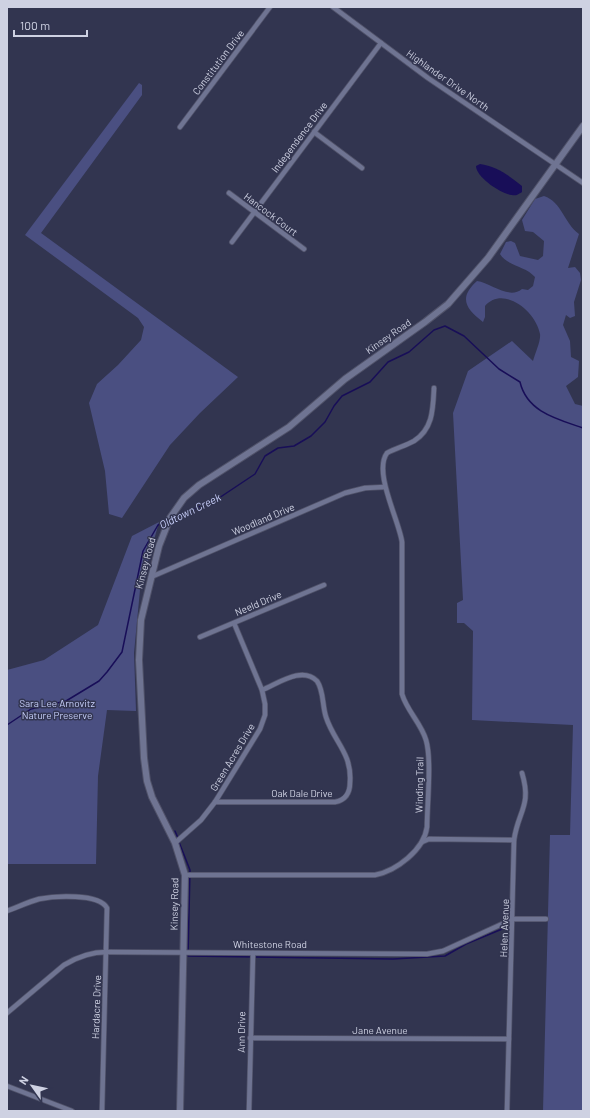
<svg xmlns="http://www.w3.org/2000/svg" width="590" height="1118" viewBox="0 0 590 1118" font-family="Barlow,sans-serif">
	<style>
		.green { fill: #4a4f81 }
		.water { fill: #180e58 }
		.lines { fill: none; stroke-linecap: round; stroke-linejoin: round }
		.stream { stroke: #180e58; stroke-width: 1.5 }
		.street-casing { stroke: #505269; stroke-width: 6 }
		.secondary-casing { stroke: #505269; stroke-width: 8 }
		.street { stroke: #6f7492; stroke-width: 4.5 }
		.secondary { stroke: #6f7492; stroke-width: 6 }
		.labels { text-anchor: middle; stroke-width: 3; stroke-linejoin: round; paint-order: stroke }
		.street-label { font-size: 10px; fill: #ced1e2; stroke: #323550 }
		.park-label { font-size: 10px; fill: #c6cef9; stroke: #323550 }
		.water-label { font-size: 11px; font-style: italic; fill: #c9d0fc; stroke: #323550 }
	</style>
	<rect width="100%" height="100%" fill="#323550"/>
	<g class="green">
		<path d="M139,83l3,2v10l-101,138 197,144 -38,36 -30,32 -48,73 -13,-4 -4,-43 -16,-68 8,-19 21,-19 23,-25 3,-13 -6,-9 -113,-83z"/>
		<path d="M544,196c18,6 20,27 35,38l-11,34 7,-1 5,6 1,7 -7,22 1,14 -5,2 -4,-3 -3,10 7,16 1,16 8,4 -1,16 -12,9 9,18 8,2v705h-40l7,-276h20l3,-110 -101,-5 1,-89 -9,-8h-7v-20l6,-3 -10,-187 15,-42 44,-30 21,20c2,-8 8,-20 7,-27 -4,-23 -37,-49 -55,-28v11l-2,5c-17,-13 -25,-24 -6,-41 14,2 32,19 45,8l6,1 5,-4 2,-9c-9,-11 -28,-11 -35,-23l6,-12 5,-1 4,2 5,13 18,4 5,-4 1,-15 -11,-9 -8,-1 -3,-11 13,-21z"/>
		<path d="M159,522l-19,68 -6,63 2,58 -29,-1 -9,66 -2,88h-89v-194l37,-10 54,-35 34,-89z"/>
	</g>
	<path class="water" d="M480,164c16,2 30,12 42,22v6c0,0 -5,3 -5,3 -11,3 -41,-17 -41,-29z"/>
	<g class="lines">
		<g class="stream">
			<path d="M174,518l45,-20 36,-24 10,-18 13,-8 16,-2 17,-10 14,-14 9,-16 8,-10 28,-14 18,-20 21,-10 25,-22 11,-4 19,10 35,33 21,13c7,30 37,37 63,46"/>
			<path d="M7,725l24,-16 35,-8 33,-20 8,-9 15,-20 21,-101 15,-26 9,-4"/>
			<path d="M175,831l3,7"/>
			<path d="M179,842l11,28 -2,86 205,3 52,-3 21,-12 41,-17"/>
		</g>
		<defs>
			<g id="street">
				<path d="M333,7l95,71 155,105"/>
				<path d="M180,127l90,-120"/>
				<path d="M314,132l48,36"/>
				<path d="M229,193l75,56"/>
				<path d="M232,242l149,-199"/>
				<path d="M151,577l194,-84 20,-5 20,-1"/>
				<path d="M200,637l124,-52"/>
				<path d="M215,802h120c11,-2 15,-9 15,-20 2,-29 -16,-40 -24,-65 -4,-12 -2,-26 -9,-36 -15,-15 -38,2 -55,9"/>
				<path d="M514,840c4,-29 18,-34 8,-67"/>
				<path d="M422,842l7,-3 85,1 -7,271"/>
				<path d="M175,843l26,-23 14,-18 45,-73 5,-14v-11l-3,-14 -28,-67"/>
				<path d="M185,875h190c21,-4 49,-25 52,-48 0,-22 5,-67 -1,-87 -5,-17 -19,-29 -24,-46v-152c-3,-22 -29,-70 -15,-89 9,-5 18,-7 27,-12 19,-12 19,-32 20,-53"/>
				<path d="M7,911c11,-4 21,-9 32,-12 15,-3 60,-6 68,9l-5,203"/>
				<path d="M7,1013l57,-48c13,-8 27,-13 43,-13l320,2 16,-3 70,-32h33"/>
				<path d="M250,1038l259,1"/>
				<path d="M7,1086l65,25"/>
				<path d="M249,1111l4,-158"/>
			</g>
			<path id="secondary" d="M180,1111l5,-236 -10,-32 -23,-46 -5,-16 -3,-23 -5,-98 2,-40 18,-74 11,-28 14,-20 15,-13 90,-58 56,-48 80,-57 23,-18 40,-46 95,-132"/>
		</defs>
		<use href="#street" class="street-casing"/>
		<use href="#secondary" class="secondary-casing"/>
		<use href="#street" class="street"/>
		<use href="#secondary" class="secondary"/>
	</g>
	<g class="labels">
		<g class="street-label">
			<text transform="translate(218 62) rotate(-53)" y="4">Constitution Drive</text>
			<text transform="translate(448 80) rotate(35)" y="4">Highlander Drive North</text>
			<text transform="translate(299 137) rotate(-53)" y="4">Independence Drive</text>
			<text transform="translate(271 214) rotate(37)" y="4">Hancock Court</text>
			<text transform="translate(388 336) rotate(-35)" y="4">Kinsey Road</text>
			<text transform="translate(263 519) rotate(-23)" y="4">Woodland Drive</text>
			<text transform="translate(145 563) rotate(-75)" y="4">Kinsey Road</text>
			<text transform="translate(258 603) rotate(-23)" y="4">Neeld Drive</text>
			<text transform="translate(232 757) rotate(-59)" y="4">Green Acres Drive</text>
			<text transform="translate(419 785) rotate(-89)" y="4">Winding Trail</text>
			<text x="302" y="797">Oak Dale Drive</text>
			<text transform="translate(174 904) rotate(-89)" y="4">Kinsey Road</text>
			<text transform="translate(504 928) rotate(-88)" y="4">Helen Avenue</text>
			<text x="270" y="948">Whitestone Road</text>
			<text transform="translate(96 1007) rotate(-88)" y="4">Hardacre Drive</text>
			<text x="380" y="1034">Jane Avenue</text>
			<text transform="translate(241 1032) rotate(-89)" y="4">Ann Drive</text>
		</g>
		<g class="park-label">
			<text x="57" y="707">Sara Lee Arnovitz<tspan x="57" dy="12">Nature Preserve</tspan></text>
		</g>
		<g class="water-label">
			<text transform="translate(190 511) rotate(-26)" y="4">Oldtown Creek</text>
		</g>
	</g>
	<rect width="590" height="1118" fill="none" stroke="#ced1e2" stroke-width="16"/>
	<g transform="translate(32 1086) rotate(303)" stroke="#323550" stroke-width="3" paint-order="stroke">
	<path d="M0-3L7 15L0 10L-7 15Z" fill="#ced1e2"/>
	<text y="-6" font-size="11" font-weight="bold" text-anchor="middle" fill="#ced1e2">N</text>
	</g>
	<path d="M14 30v6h73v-6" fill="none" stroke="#ced1e2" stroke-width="2"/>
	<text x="20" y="30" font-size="12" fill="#ced1e2" stroke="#323550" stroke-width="3" paint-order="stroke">100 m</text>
</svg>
